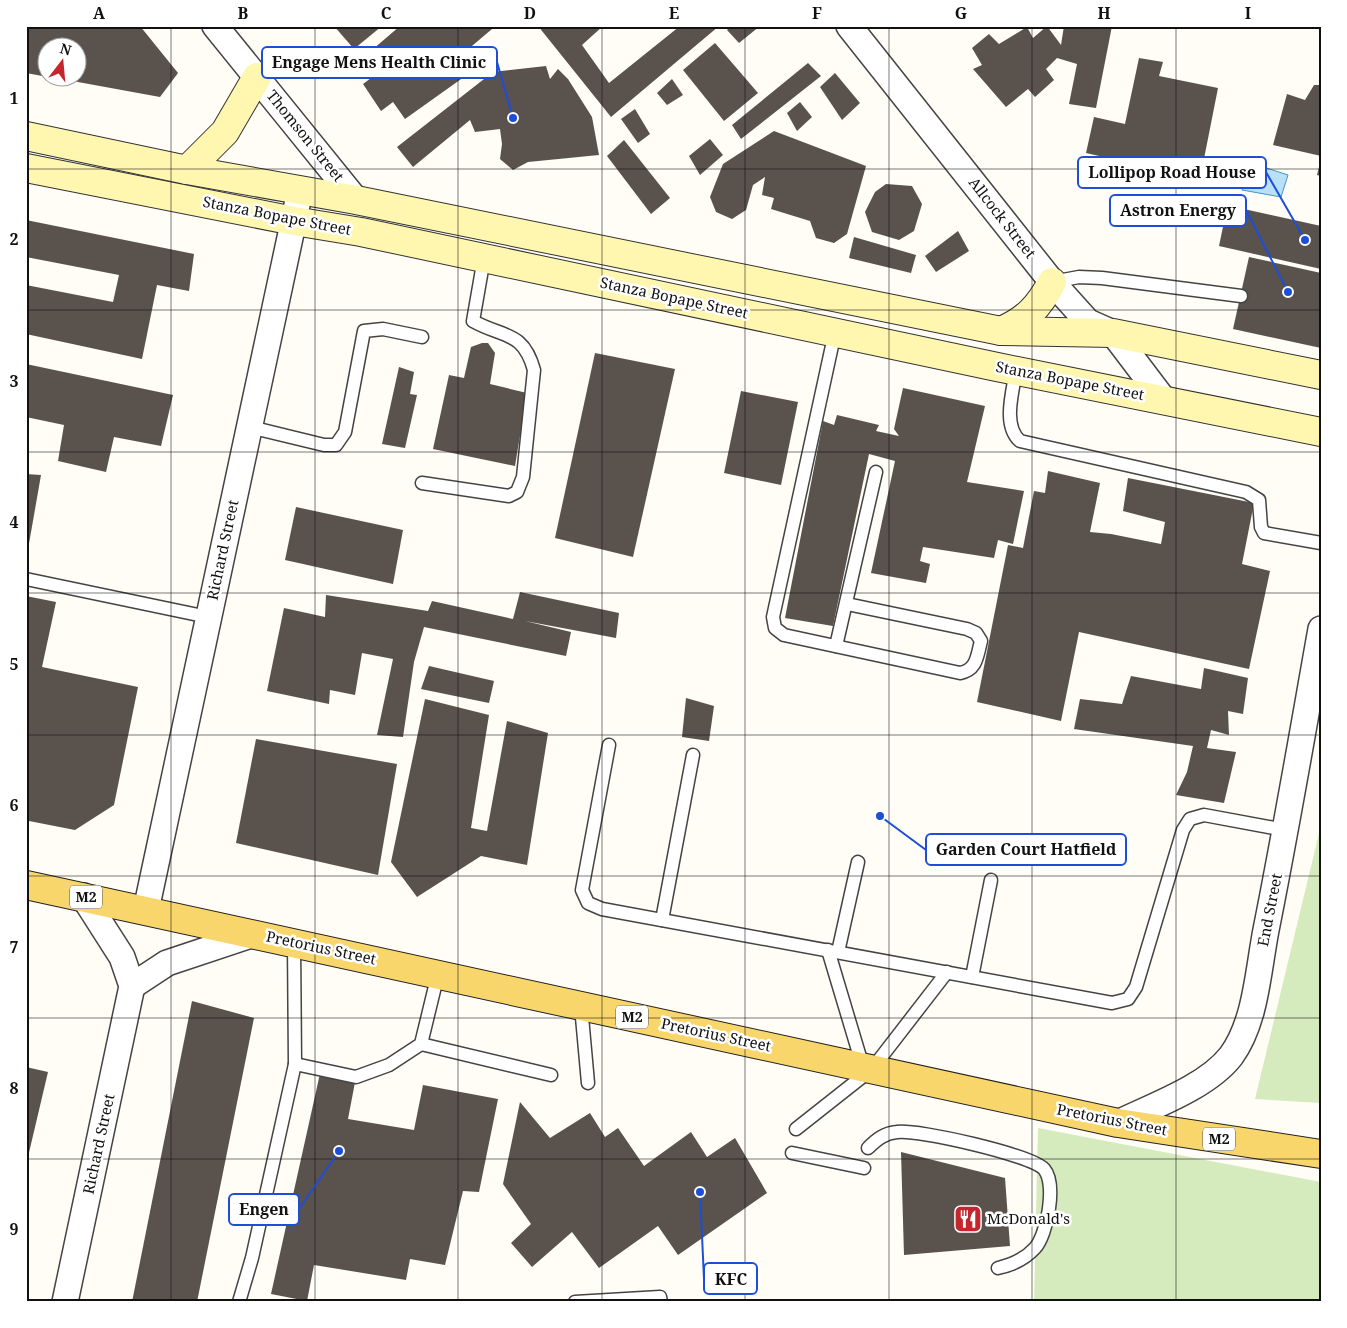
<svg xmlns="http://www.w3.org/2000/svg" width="1347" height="1328" viewBox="0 0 1347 1328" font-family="'Noto Serif',serif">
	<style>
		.green { fill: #d5ebbd }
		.water { fill: #b9e0f7; stroke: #3f96cf }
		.building { fill: #5a524d }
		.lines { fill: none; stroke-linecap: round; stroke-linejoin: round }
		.lane-casing { stroke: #444; stroke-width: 15 }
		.street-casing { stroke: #444; stroke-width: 28 }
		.secondary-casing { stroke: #333; stroke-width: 30 }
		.primary-casing { stroke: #222; stroke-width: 30 }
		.lane { stroke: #fff; stroke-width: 12 }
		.street { stroke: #fff; stroke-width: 25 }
		.secondary { stroke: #fff6b0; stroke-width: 28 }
		.primary { stroke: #f9d66b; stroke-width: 28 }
		.grid { fill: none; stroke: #111; stroke-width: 1; stroke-opacity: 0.55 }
		.labels { text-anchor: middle; stroke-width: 5; stroke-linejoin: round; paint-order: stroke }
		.shield { fill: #fff; stroke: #585858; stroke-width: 1 }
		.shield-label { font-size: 14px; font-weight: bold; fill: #111 }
		.street-label { font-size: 15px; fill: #111; stroke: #fff }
		.poi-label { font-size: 15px; fill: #111; stroke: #fff; text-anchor: start }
		.leader { fill: none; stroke: #1d4ed8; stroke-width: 2 }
		.callout-dot { fill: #1d4ed8; stroke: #fff; stroke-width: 2 }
		.callout { fill: #fff; stroke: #1d4ed8; stroke-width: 2 }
		.callout-label { font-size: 16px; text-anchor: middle; font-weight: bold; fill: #111 }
		.neatline { fill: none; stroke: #111; stroke-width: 2 }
		.grid-label { font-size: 16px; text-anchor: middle; font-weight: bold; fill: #111 }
	</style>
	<rect width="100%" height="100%" fill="#fffdf5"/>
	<g class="green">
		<path d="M1321,825v278l-66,-4z"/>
		<path d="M1038,1128l283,54v120h-287z"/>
	</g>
	<path class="water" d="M1251,163l37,12 -7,22 -39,-7z"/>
	<g class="building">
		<path d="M26,26h114l38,47 -18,24 -104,-19h22v-30h-30v29l-22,-4z"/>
		<path d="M334,26h48l-28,23z"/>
		<path d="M400,26h90l2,3 -39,33 11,15 -59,42 -12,-17 -12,9 -18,-27 8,-6 -13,-16z"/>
		<path d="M538,26h65l-21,19 27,38 71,-57h39l-108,91z"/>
		<path d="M731,26h29l-21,17 -12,-13z"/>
		<path d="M1047,26l14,19 3,-19h48l-16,82 -27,-4 8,-40 -20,-6 -11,11 8,11 -19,17 -7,-8 -22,18 -33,-38 9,-4 -10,-17 17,-14 10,10 28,-17 6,11z"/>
		<path d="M715,43l43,50 -34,28 -41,-51z"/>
		<path d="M1139,58l24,4 -4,14 59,12 -18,91 -114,-26 8,-36 31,7z"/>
		<path d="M808,63l13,13 -80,63 -9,-14z"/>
		<path d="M546,66l4,13 8,-10 10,10 24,38 7,38 -71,7 -15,8 -13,-11 2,-15 -2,-15 -25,3 -5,-12 -57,47 -16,-20 96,-75z"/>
		<path d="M835,73l25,30 -18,17 -22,-33z"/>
		<path d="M672,79l11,16 -16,10 -10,-12z"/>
		<path d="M1314,85h7v71l-48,-11 14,-51 18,6z"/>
		<path d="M800,102l12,15 -15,14 -10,-18z"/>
		<path d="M635,109l15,25 -12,9 -17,-24z"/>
		<path d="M774,131l92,35 -19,68 -13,9 -18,-5 -6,-17 -39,-12 3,-11 -12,-3 3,-18 -12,8 -7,25 -14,9 -16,-7 -6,-15 13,-33z"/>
		<path d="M710,139l13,16 -23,20 -11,-19z"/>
		<path d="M624,140l46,58 -19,16 -44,-58z"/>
		<path d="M1320,163h1v13l-4,-1z"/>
		<path d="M886,184l26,2 10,18 -8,27 -15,9 -27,-8 -7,-20 10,-20z"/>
		<path d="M1199,199l122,27v43l-102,-23 5,-24 -30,-5z"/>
		<path d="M26,220l168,34 -5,37 -32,-6 -15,74 -116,-25v-49l87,17 6,-27 -93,-18z"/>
		<path d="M958,231l11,20 -33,21 -11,-16z"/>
		<path d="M854,237l62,18 -5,18 -62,-15z"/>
		<path d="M1249,257l72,16v75l-88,-19z"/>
		<path d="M482,343h6l7,10 -5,31 37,9 -12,73 -82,-17 16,-74 15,3 7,-31z"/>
		<path d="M595,353l80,16 -42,188 -78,-19z"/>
		<path d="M26,364l147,31 -12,51 -47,-9 -8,35 -48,-11 6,-36 -38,-8z"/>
		<path d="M399,367l15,5 -4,22 7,1 -12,53 -23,-4z"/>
		<path d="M903,388l82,18 -18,76 57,9 -11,53 -15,-4 -4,18 -71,-11 -3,14 10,3 -4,19 -55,-10 24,-112 -26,-7 -36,172 -48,-8 38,-197 11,4 3,-10 42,10 -3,6 23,5 -5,-7z"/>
		<path d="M741,391l57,11 -17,83 -57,-12z"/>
		<path d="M1048,471l52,12 -10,49 21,2 50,10 4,-22 -42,-11 5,-33 126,25 -12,61 28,7 -21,98 -170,-37 -18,89 -84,-19 31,-157 15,3 11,-57 11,2z"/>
		<path d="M26,474l15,1 -14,80h-1z"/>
		<path d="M296,507l107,23 -10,54 -108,-24z"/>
		<path d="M520,592l99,21 -3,25 -91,-17 46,11 -5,24 -142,-29 -10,35 -11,75 -26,-2 16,-76 -31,-6 -7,42 -25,-5 -1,14 -62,-13 17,-83 41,9 1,-22 102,16 4,-10 81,18z"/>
		<path d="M26,596l30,6 -14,65 96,20 -24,118 -39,25 -46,-9 -3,-4z"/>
		<path d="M429,666l65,15 -5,22 -68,-14z"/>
		<path d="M1204,668l44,10 -5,36 -15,-3 1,24 -18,-5 -4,18 29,4 -12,51 -48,-8 11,-23 6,-26 -119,-17 6,-30 42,5 9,-28 70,13z"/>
		<path d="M686,698l28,8 -5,35 -27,-4z"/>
		<path d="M425,699l64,16 -18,113 16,3 20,-110 41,12 -21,132 -46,-9 -64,41 -26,-35z"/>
		<path d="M256,739l141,25 -19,111 -142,-32z"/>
		<path d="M192,1001l62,17 -57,284h-65z"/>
		<path d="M26,1067l22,5 -21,89h-1z"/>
		<path d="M321,1069l35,8 -8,42 66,11 9,-45 75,14 -19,93 -16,-1 -18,74 -35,-6 -4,21 -92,-15 -7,36 -36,-7z"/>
		<path d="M520,1102l30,36 40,-25 15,24 13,-9 26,38 47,-34 16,25 28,-19 32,55 -89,62 -20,-29 -59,42 -27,-36 -40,35 -21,-24 20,-19 -28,-40z"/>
		<path d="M901,1152l104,26 5,68 -106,9z"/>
	</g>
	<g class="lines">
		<defs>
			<g id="lane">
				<path d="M1052,282l27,-5 23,1 139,18"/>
				<path d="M835,332l-62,285 2,11 9,7 176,38c17,-3 17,-17 21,-32l-5,-8 -9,-4 -120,-25"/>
				<path d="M1016,370c-3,21 -14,55 4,71l226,51 13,8 2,27 3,6 57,10"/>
				<path d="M250,427l74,18h12l9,-13 19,-101 19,-2 39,8"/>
				<path d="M422,483l87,13 8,-4 6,-15 11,-107c-11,-40 -31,-32 -61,-49l11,-63"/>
				<path d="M26,579l182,38"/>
				<path d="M836,646l40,-174"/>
				<path d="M609,745l-27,145 6,13 14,6 510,94 16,-4 8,-12 47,-157 7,-11 14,-4 81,15"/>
				<path d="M662,920l31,-165"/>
				<path d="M828,950l35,117"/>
				<path d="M838,952l20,-90"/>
				<path d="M972,977l19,-97"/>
				<path d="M581,1006l7,77"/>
				<path d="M421,1044l130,31"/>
				<path d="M295,1064l61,13 33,-12 32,-21 17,-70"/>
				<path d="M796,1129l76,-60 75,-97"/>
				<path d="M868,1148c9,-9 17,-15 29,-16 21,-3 134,23 147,37 13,15 3,66 -9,79 -10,11 -23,17 -37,20"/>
				<path d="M792,1153l72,15"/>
				<path d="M239,1302l13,-44 43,-194 -1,-122"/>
				<path d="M575,1302l85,-5 1,5"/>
			</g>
			<g id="street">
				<path d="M215,26l141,174"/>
				<path d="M849,26l203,256 36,40 25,11 50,66"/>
				<path d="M146,910l154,-719"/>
				<path d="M132,986l35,-23 87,-29"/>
				<path d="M1118,1123c35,-17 89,-36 113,-67 25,-34 27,-85 35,-126 20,-100 37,-200 55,-301"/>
				<path d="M65,1302l67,-316 -10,-29 -39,-61"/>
			</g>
			<g id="secondary">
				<path d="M26,136l161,34 169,30 645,131 112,2 208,42"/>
				<path d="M26,168l268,53 67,11 636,135 324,65"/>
				<path d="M187,170l38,-38 32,-55"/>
				<path d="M1001,331c25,-11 38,-24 51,-49"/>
			</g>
			<path id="primary" d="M26,885l1092,238 203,31"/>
		</defs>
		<use href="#lane" class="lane-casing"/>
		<use href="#street" class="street-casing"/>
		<use href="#secondary" class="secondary-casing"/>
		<use href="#primary" class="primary-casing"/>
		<use href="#lane" class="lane"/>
		<use href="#street" class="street"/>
		<use href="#secondary" class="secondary"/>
		<use href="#primary" class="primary"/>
	</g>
	<path class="grid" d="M171,26v1276M315,26v1276M458,26v1276M602,26v1276M745,26v1276M889,26v1276M1032,26v1276M1176,26v1276M26,169h1295M26,310h1295M26,452h1295M26,593h1295M26,735h1295M26,876h1295M26,1018h1295M26,1159h1295"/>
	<defs>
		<symbol id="restaurant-square" viewBox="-11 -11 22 22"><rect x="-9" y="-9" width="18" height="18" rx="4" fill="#c4262e" stroke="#fff"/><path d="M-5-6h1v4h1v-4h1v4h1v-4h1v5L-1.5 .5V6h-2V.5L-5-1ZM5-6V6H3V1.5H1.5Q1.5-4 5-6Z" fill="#fff"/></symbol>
	</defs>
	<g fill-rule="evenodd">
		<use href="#restaurant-square" x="952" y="1203" width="32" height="32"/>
	</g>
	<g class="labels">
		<g class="shield">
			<rect x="70" y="885.5" width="32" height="23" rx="4"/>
			<rect x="616" y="1005.5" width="32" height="23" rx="4"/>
			<rect x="1203" y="1127.5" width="32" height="23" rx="4"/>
		</g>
		<g class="shield-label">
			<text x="86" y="902">M2</text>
			<text x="632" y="1022">M2</text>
			<text x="1219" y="1144">M2</text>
		</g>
		<g class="street-label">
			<text transform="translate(305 136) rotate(51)" y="5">Thomson Street</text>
			<text transform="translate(277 216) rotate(11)" y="5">Stanza Bopape Street</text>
			<text transform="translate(1002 218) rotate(52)" y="5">Allcock Street</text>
			<text transform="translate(674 298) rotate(12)" y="5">Stanza Bopape Street</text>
			<text transform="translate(1070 381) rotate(11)" y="5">Stanza Bopape Street</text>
			<text transform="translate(223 550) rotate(-78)" y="5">Richard Street</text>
			<text transform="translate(1270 910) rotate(-79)" y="5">End Street</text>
			<text transform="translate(321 948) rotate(12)" y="5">Pretorius Street</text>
			<text transform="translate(716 1035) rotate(12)" y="5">Pretorius Street</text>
			<text transform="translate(1112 1120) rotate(11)" y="5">Pretorius Street</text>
			<text transform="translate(99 1144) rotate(-78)" y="5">Richard Street</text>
		</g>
		<g class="poi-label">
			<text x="987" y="1224">McDonald's</text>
		</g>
	</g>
	<path class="leader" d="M513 118L497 62M1305 240L1266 172M1288 292L1246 210M880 816L926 850M339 1151L299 1209M700 1192L704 1279"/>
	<g class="callout-dot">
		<circle cx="513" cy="118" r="5"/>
		<circle cx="1305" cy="240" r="5"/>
		<circle cx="1288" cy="292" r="5"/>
		<circle cx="880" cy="816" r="5"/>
		<circle cx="339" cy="1151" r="5"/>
		<circle cx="700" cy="1192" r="5"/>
	</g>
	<g class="callout">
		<rect x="262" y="47" width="235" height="31" rx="5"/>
		<rect x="1078" y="157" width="188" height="31" rx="5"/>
		<rect x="1110" y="195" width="136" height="31" rx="5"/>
		<rect x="926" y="834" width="200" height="31" rx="5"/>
		<rect x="229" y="1194" width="70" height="31" rx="5"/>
		<rect x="704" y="1263" width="53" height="31" rx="5"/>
	</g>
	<g class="callout-label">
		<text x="379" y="68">Engage Mens Health Clinic</text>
		<text x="1172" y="178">Lollipop Road House</text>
		<text x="1178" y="216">Astron Energy</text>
		<text x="1026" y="855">Garden Court Hatfield</text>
		<text x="264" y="1215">Engen</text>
		<text x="731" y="1285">KFC</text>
	</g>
	<rect width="1347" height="1328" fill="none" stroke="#ffffff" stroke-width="55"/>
	<g transform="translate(62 62) rotate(16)"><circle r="24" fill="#ffffff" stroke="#a0a0a0"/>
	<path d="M0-4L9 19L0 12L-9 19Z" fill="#c4262e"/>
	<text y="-8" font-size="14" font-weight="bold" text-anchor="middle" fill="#111111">N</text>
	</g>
	<rect x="28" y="28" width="1292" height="1272" class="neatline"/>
	<g class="grid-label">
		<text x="99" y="19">A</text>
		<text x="243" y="19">B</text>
		<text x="386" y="19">C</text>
		<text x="530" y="19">D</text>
		<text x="674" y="19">E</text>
		<text x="817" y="19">F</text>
		<text x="961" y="19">G</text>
		<text x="1104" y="19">H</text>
		<text x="1248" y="19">I</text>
		<text x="14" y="104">1</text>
		<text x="14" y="245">2</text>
		<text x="14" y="387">3</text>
		<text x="14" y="528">4</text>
		<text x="14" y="670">5</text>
		<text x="14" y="811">6</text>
		<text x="14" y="953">7</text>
		<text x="14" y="1094">8</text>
		<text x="14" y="1235">9</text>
	</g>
</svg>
